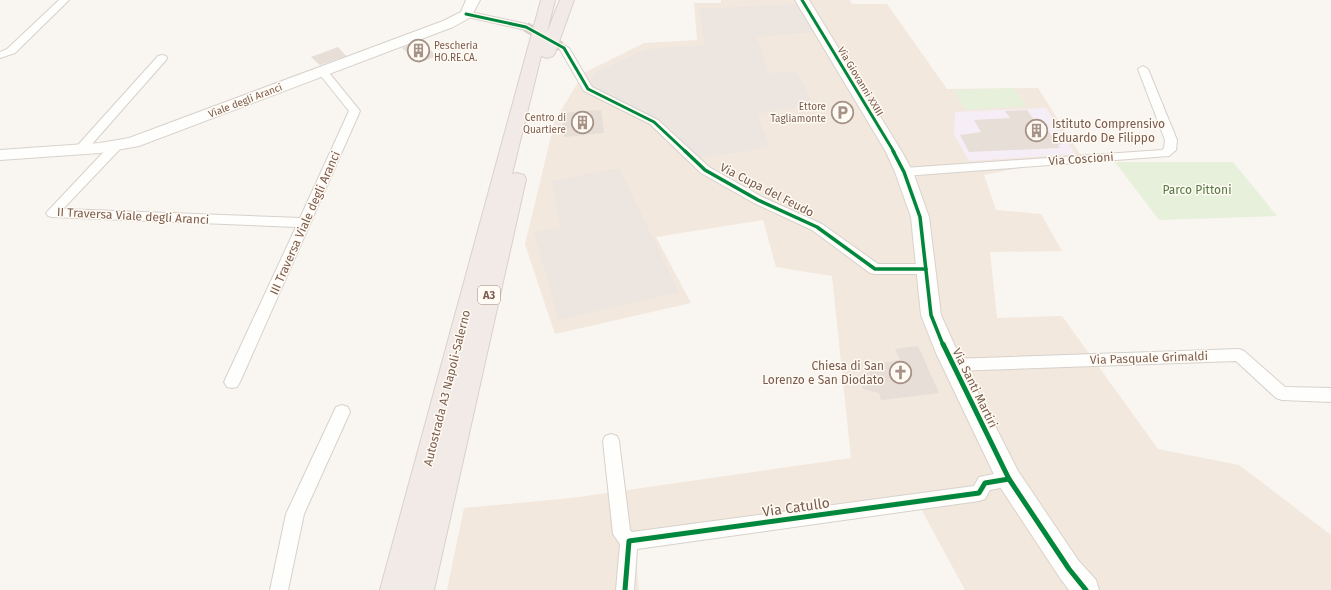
<svg xmlns="http://www.w3.org/2000/svg" width="1331" height="590" viewBox="0 0 1331 590" font-family="'Fira Sans',sans-serif">
	<style>
		.residential { fill: #f2e8de }
		.industrial { fill: #ede5e0 }
		.education { fill: #f6eef6 }
		.green { fill: #e7f0db }
		.building { fill: #e6ded7 }
		.lines { fill: none; stroke-linecap: round; stroke-linejoin: round }
		.street-tunnel { stroke: #d9cfc7; stroke-width: 10; stroke-dasharray: 10 5; stroke-linecap: butt }
		.street-casing { stroke: #d7d1cb; stroke-width: 2 }
		.secondary-casing { stroke: #d9d2cb; stroke-width: 2 }
		.highway-casing { stroke: #dad1cc; stroke-width: 2 }
		.street { fill: #fefefd; fill-rule: evenodd }
		.secondary { fill: #fefefd; fill-rule: evenodd }
		.highway { fill: #f2eae7; fill-rule: evenodd }
		.cycleway-far2-casing { stroke: #fffaf3; stroke-width: 5 }
		.cycleway-far1-casing { stroke: #fffaf3; stroke-width: 6 }
		.cycleway-casing { stroke: #fffaf3; stroke-width: 8 }
		.cycleway-far2 { stroke: #00873e; stroke-width: 3 }
		.cycleway-far1 { stroke: #00873e; stroke-width: 3.5 }
		.cycleway { stroke: #00873e; stroke-width: 5 }
		.labels { text-anchor: middle; stroke-width: 3; stroke-linejoin: round; paint-order: stroke }
		.far-poi-label { font-size: 10px; fill: #7a5c4d; stroke: #fffaf3; text-anchor: end }
		.far-street-label { font-size: 10px; fill: #7a5c4d; stroke: #fffaf3 }
		.shield { fill: #fffaf3; stroke: #a28b7f; stroke-width: 1 }
		.shield-label { font-size: 11px; font-weight: bold; fill: #7a5c4d }
		.poi-label { font-size: 12px; fill: #7a5c4d; stroke: #fffaf3; text-anchor: start }
		.street-label { font-size: 12px; fill: #7a5c4d; stroke: #fffaf3 }
		.park-label { font-size: 12px; fill: #537a41; stroke: #fffaf3 }
		.near-street-label { font-size: 14px; fill: #7a5c4d; stroke: #fffaf3 }
	</style>
	<rect width="100%" height="100%" fill="#f9f5f0"/>
	<path class="residential" d="M721,0h129l2,4h35l60,85 91,-1 43,68 -97,19 12,35 45,4 21,37 -72,1 7,66 65,-2 96,133 81,16 92,70v55h-366l-44,-81 -286,40 4,41h-192l17,-82 108,-10 279,-40 -19,-182 -56,-9 -13,-47 -107,17 35,66 -136,31 -30,-90 30,-124 29,-47 60,-30 53,-3 -3,-37h27z"/>
	<g class="industrial">
		<path d="M798,4l16,28 -57,5 11,36 29,-2 16,33 -56,10 12,32 -19,5 -53,7 -27,-31 -81,-42 7,-13 51,-23 58,-4 -6,-36z"/>
		<path d="M619,168l60,124 -120,28 -25,-88 26,-4 -8,-47z"/>
	</g>
	<path class="education" d="M1046,108l29,46 -106,7 -15,-27 1,-22z"/>
	<g class="green">
		<path d="M1014,88l13,18 -62,4 -11,-20z"/>
		<path d="M1115,162h118l44,54 -118,4z"/>
	</g>
	<g class="building">
		<path d="M420,41l17,15 -18,7 -17,-15z"/>
		<path d="M338,47l8,9 -26,9 -9,-8z"/>
		<path d="M601,110l3,23 -40,4 -2,-24z"/>
		<path d="M1027,110l10,14h5l10,12 25,-1 1,3 -20,7 2,3 -91,4 -9,-17 21,-3 -7,-12 36,-2 -5,-7z"/>
		<path d="M918,346l21,47 -58,7 -2,-7 -16,-4 -4,-6v-6l15,-7 -2,-6 28,-4 -5,-11z"/>
	</g>
	<g class="lines">
		<path class="street-tunnel" d="M526,27l38,21"/>
		<defs>
			<g id="street">
				<path d="M59,0h10l-54,53 -15,5v-6l7,-3z"/>
				<path d="M466,11l60,13 5,3 -5,3 -63,-14 -2,-2 2,-2z"/>
				<path d="M564,45l5,3 23,39 66,33 51,47 53,30 60,27 56,40h48l5,1 2,4 -2,4 -5,1h-51l-5,-1 -58,-43 -58,-27 -53,-30 -51,-49 -66,-33 -25,-43z"/>
				<path d="M162,55l4,1 1,2 -1,2 -81,92h-8l-2,-3 2,-3 81,-90z"/>
				<path d="M1143,66l5,3 29,71 -1,10 -7,6 -265,20 -4,-1 -2,-3 2,-3 4,-1 258,-18 2,-2 1,-8 -27,-71z"/>
				<path d="M322,68l4,1 34,42 -120,271 -3,5 -5,1 -5,-1 -3,-5 72,-155 -244,-10 -4,-1 -2,-3 66,-70h8l2,3 -2,3 -57,60 237,9 49,-107 -32,-40z"/>
				<path d="M1239,349l5,2 41,36 46,1v14l-49,-2 -6,-2 -40,-37 -284,10 -5,-2 -3,-4 3,-4 5,-2z"/>
				<path d="M342,405l6,2 2,5 -46,102 -16,76h-18l16,-76 50,-107z"/>
				<path d="M611,434l6,2 2,5 11,89 2,2 342,-46 5,-9 30,-6 6,2 3,6 -3,6 -25,5 -5,9 -6,2 -342,48 -3,41h-18l4,-46 -7,-10 -10,-93 2,-5z"/>
			</g>
			<g id="secondary">
				<path d="M466,0h14l-9,17 -18,10 -314,119 -39,7 -100,7v-10l100,-7 29,-5 314,-117 18,-9z"/>
				<path d="M795,0h14l93,152 11,20 16,45 12,98 17,38 60,118 60,89 18,20 3,10h-30l-9,-12 -60,-91 -64,-134 -15,-38 -10,-98 -16,-45 -9,-20z"/>
			</g>
			<path id="highway" d="M541,0h14l-8,32 13,-32h14l-19,53 -2,3 -6,2 -6,-2 -29,118 5,-1 7,2 2,4 -92,411h-54z"/>
		</defs>
		<use href="#street" class="street-casing"/>
		<use href="#secondary" class="secondary-casing"/>
		<use href="#highway" class="highway-casing"/>
		<use href="#street" class="street"/>
		<use href="#secondary" class="secondary"/>
		<use href="#highway" class="highway"/>
		<defs>
			<g id="cycleway-far2">
				<path d="M802,0l92,152"/>
				<path d="M466,14l60,13 38,21 24,41 66,33 32,30"/>
			</g>
			<g id="cycleway-far1">
				<path d="M685,151l20,19 53,30 59,27 58,42h51"/>
				<path d="M893,151l11,21 16,45 11,98 12,30"/>
			</g>
			<g id="cycleway">
				<path d="M943,344l66,135 60,90 17,21"/>
				<path d="M625,590l4,-49 350,-48 6,-10 24,-4"/>
			</g>
		</defs>
		<use href="#cycleway-far2" class="cycleway-far2-casing"/>
		<use href="#cycleway-far1" class="cycleway-far1-casing"/>
		<use href="#cycleway" class="cycleway-casing"/>
		<use href="#cycleway-far2" class="cycleway-far2"/>
		<use href="#cycleway-far1" class="cycleway-far1"/>
		<use href="#cycleway" class="cycleway"/>
	</g>
	<defs>
		<symbol id="building-ring" viewBox="-11 -11 22 22"><circle r="9.5" fill="#fffaf3" stroke="#a69286" stroke-width="1.5"/><path d="M-4-6H4V6H1V3H-1V6H-4ZM-2.5-4.3h1.7v1.8h-1.7ZM.8-4.3h1.7v1.8H.8ZM-2.5-1h1.7V.8h-1.7ZM.8-1h1.7V.8H.8Z" fill="#a69286"/></symbol>
		<symbol id="parking-ring" viewBox="-11 -11 22 22"><circle r="9.5" fill="#fffaf3" stroke="#a69286" stroke-width="1.5"/><path d="M-3.5-5.5H1a3.5 3.5 0 0 1 0 7H-1V5.5H-3.5ZM-1-3.4V-.6H.8a1.4 1.4 0 0 0 0-2.8Z" fill="#a69286"/></symbol>
		<symbol id="church-ring" viewBox="-11 -11 22 22"><circle r="9.5" fill="#fffaf3" stroke="#a69286" stroke-width="1.5"/><path d="M-1.2-6h2.4v3.5h3.3v2.4h-3.3V6h-2.4V-.1h-3.3v-2.4h3.3Z" fill="#a69286"/></symbol>
	</defs>
	<g fill-rule="evenodd">
		<use href="#building-ring" x="406" y="38" width="25" height="25"/>
		<use href="#parking-ring" x="830" y="100" width="25" height="25"/>
		<use href="#building-ring" x="570" y="110" width="25" height="25"/>
		<use href="#building-ring" x="1024" y="118" width="25" height="25"/>
		<use href="#church-ring" x="888" y="360" width="25" height="25"/>
	</g>
	<g class="labels">
		<g class="far-poi-label">
			<text x="434" y="49" text-anchor="start">Pescheria<tspan x="434" dy="12">HO.RE.CA.</tspan></text>
			<text x="826" y="110">Ettore<tspan x="826" dy="12">Tagliamonte</tspan></text>
			<text x="566" y="121">Centro di<tspan x="566" dy="12">Quartiere</tspan></text>
		</g>
		<g class="far-street-label">
			<text transform="translate(861 81) rotate(59)" y="4">Via Giovanni XXIII</text>
			<text transform="translate(245 100) rotate(-21)" y="4">Viale degli Aranci</text>
		</g>
		<rect class="shield" x="478" y="286" width="22" height="18" rx="3"/>
		<g class="shield-label">
			<text x="489" y="299">A3</text>
		</g>
		<g class="poi-label">
			<text x="1052" y="128">Istituto Comprensivo<tspan x="1052" dy="14">Eduardo De Filippo</tspan></text>
			<text x="884" y="370" text-anchor="end">Chiesa di San<tspan x="884" dy="14">Lorenzo e San Diodato</tspan></text>
		</g>
		<g class="street-label">
			<text transform="translate(1081 159) rotate(-4)" y="4">Via Coscioni</text>
			<text transform="translate(767 190) rotate(27)" y="4">Via Cupa del Feudo</text>
			<text transform="translate(133 216) rotate(3)" y="4">II Traversa Viale degli Aranci</text>
			<text transform="translate(305 223) rotate(-66)" y="4">III Traversa Viale degli Aranci</text>
			<text transform="translate(1149 358) rotate(-2)" y="4">Via Pasquale Grimaldi</text>
			<text transform="translate(447 388) rotate(-76)" y="4">Autostrada A3 Napoli-Salerno</text>
			<text transform="translate(975 388) rotate(64)" y="4">Via Santi Martiri</text>
		</g>
		<g class="park-label">
			<text x="1197" y="194">Parco Pittoni</text>
		</g>
		<g class="near-street-label">
			<text transform="translate(796 507) rotate(-8)" y="5">Via Catullo</text>
		</g>
	</g>
</svg>
